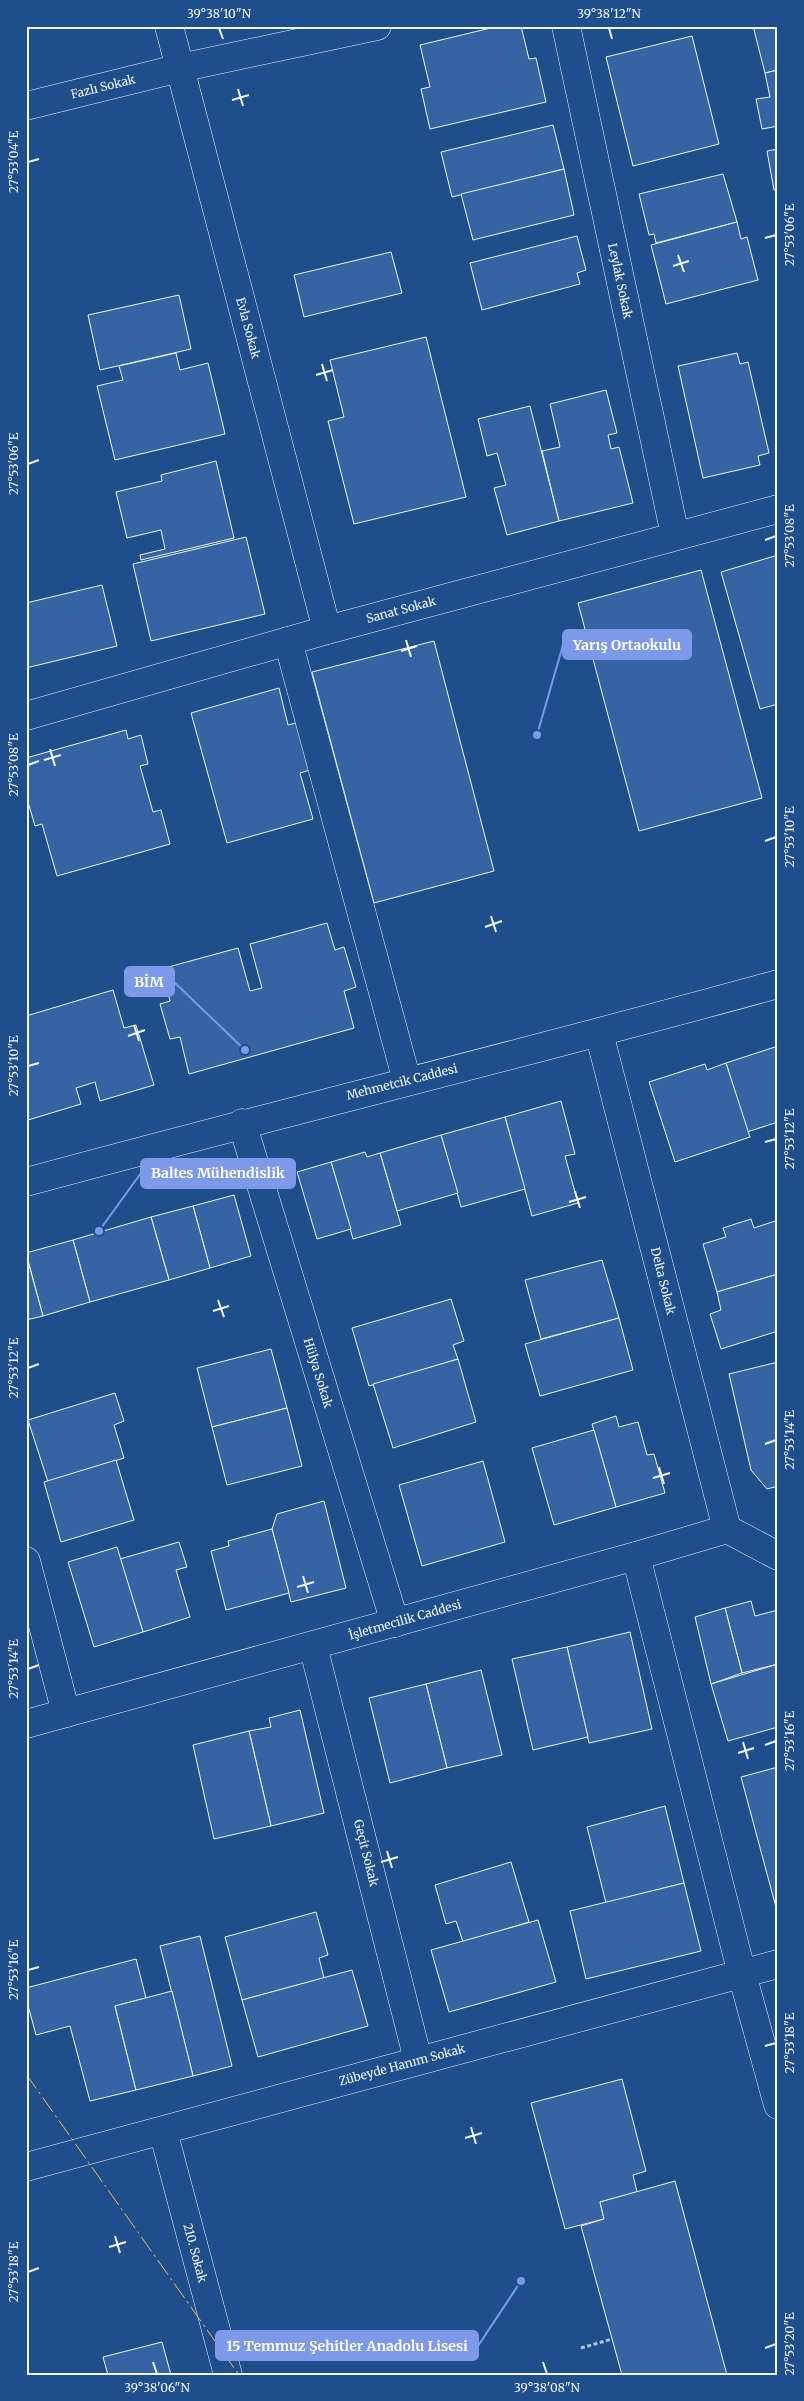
<svg xmlns="http://www.w3.org/2000/svg" width="804" height="2401" viewBox="0 0 804 2401" font-family="Merriweather,serif">
	<style>
		.building { fill: #3563a3; stroke: #f2f6ff }
		.lines { fill: none; stroke-linecap: round; stroke-linejoin: round }
		.minor-casing { stroke: #f2f6ff; stroke-width: 29 }
		.secondary-casing { stroke: #f2f6ff; stroke-width: 29 }
		.path { stroke: #b3c4dc; stroke-width: 3; stroke-dasharray: 4 2.5; stroke-linecap: butt }
		.minor { stroke: #1f4e8c; stroke-width: 28 }
		.secondary { stroke: #1f4e8c; stroke-width: 28 }
		.power { stroke: #ffb74d; stroke-width: 1; stroke-dasharray: 18 4 2.5 4; stroke-linecap: butt }
		.ticks { fill: none; stroke: #f2f6ff; stroke-width: 2 }
		.labels { text-anchor: middle; stroke-width: 4; stroke-linejoin: round; paint-order: stroke }
		.street-label { font-size: 12px; fill: #f2f6ff; stroke: #1f4e8c }
		.leader { fill: none; stroke: #7d9aea; stroke-width: 2 }
		.callout-dot { fill: #7d9aea; stroke: #1f4e8c; stroke-width: 2 }
		.callout { fill: #7d9aea; stroke: #7d9aea; stroke-width: 2 }
		.callout-label { font-size: 14px; text-anchor: middle; font-weight: bold; fill: #fff }
		.neatline { fill: none; stroke: #f2f6ff; stroke-width: 2 }
		.ticks-label { font-size: 12px; text-anchor: middle; fill: #f2f6ff }
	</style>
	<rect width="100%" height="100%" fill="#1f4e8c"/>
	<g class="building">
		<path d="M499,26h22l8,33 7,-1 10,44 -116,27 -9,-40 9,-2 -10,-42z"/>
		<path d="M753,26h25v44l-13,3z"/>
		<path d="M692,36l27,108 -86,22 -27,-109z"/>
		<path d="M778,70v56l-16,3 -6,-30 14,-2 -5,-24z"/>
		<path d="M553,125l11,44 -112,28 -11,-45z"/>
		<path d="M778,149v40l-4,1 -7,-39z"/>
		<path d="M564,169l10,46 -101,25 -12,-46z"/>
		<path d="M723,174l14,48 -81,21 -2,-9 -5,1 -10,-41z"/>
		<path d="M737,222l4,17 6,-2 11,43 -92,24 -15,-59z"/>
		<path d="M577,236l9,34 -9,3 3,11 -98,26 -12,-47z"/>
		<path d="M391,252l11,41 -98,24 -10,-42z"/>
		<path d="M179,295l12,54 -91,21 -12,-55z"/>
		<path d="M426,337l40,160 -112,27 -26,-103 16,-4 -14,-57z"/>
		<path d="M176,353l4,17 28,-7 17,71 -110,26 -18,-74 26,-6 -4,-14z"/>
		<path d="M737,353l3,11 8,-2 21,91 -11,3 2,9 -57,13 -25,-112z"/>
		<path d="M606,390l11,43 -9,2 3,14 8,-2 14,56 -74,18 -17,-70 18,-4 -10,-43z"/>
		<path d="M530,406l29,115 -52,14 -13,-47 12,-3 -9,-32 -10,3 -9,-37z"/>
		<path d="M216,461l18,77 -93,22 -1,-5 25,-6 -4,-19 -34,8 -11,-46 46,-11 -1,-6z"/>
		<path d="M246,537l19,77 -114,27 -18,-77z"/>
		<path d="M778,555v149l-18,5 -39,-137z"/>
		<path d="M701,570l61,228 -123,33 -61,-228z"/>
		<path d="M102,585l15,61 -91,22v-65z"/>
		<path d="M434,641l60,230 -120,32 -62,-231z"/>
		<path d="M279,688l9,37 12,-3 13,47 -13,4 13,46 -86,24 -36,-130z"/>
		<path d="M126,730l2,9 13,-4 7,29 -8,2 13,46 8,-2 9,34 -113,32 -15,-52 -7,2 -9,-31v-37z"/>
		<path d="M327,923l8,27 9,-3 12,40 -12,4 10,37 -165,46 -9,-37 -10,2 -10,-35 10,-3 -9,-32 77,-21 12,43 12,-3 -12,-44z"/>
		<path d="M113,990l11,38 12,-3 18,60 -54,16 -5,-19 -19,6 5,16 -53,16 -2,-7v-97z"/>
		<path d="M778,1046v76l-31,10 -21,-69z"/>
		<path d="M726,1063l24,74 -75,25 -26,-80 56,-18 2,6z"/>
		<path d="M561,1101l14,53 -10,2 13,47 -46,13 -27,-99z"/>
		<path d="M505,1117l20,72 -64,18 -20,-72z"/>
		<path d="M441,1135l17,58 -61,18 -17,-58z"/>
		<path d="M365,1152l2,5 13,-4 21,72 -48,14 -22,-77z"/>
		<path d="M331,1162l20,67 -34,10 -20,-67z"/>
		<path d="M234,1195l17,61 -41,12 -17,-62z"/>
		<path d="M193,1206l17,62 -41,12 -18,-63z"/>
		<path d="M151,1217l18,63 -79,22 -17,-62z"/>
		<path d="M751,1219l3,9 24,-8v54l-61,18 -14,-48 23,-7 -3,-9z"/>
		<path d="M73,1240l17,62 -47,14 -17,-63z"/>
		<path d="M26,1254l17,62 -17,4z"/>
		<path d="M602,1260l17,58 -78,21 -16,-59z"/>
		<path d="M778,1274v57l-57,18 -11,-35 11,-4 -4,-18z"/>
		<path d="M451,1299l13,42 -11,4 5,14 -89,27 -17,-58z"/>
		<path d="M619,1318l14,52 -93,26 -15,-52z"/>
		<path d="M271,1349l16,59 -75,19 -15,-59z"/>
		<path d="M458,1359l18,63 -83,26 -20,-64z"/>
		<path d="M778,1362v124l-11,3 -16,-19 -22,-96z"/>
		<path d="M115,1393l9,28 -10,4 10,33 -76,24 -20,-62z"/>
		<path d="M287,1408l15,58 -75,19 -15,-58z"/>
		<path d="M616,1416l3,11 19,-5 9,33 7,-1 11,39 -49,14 -24,-83z"/>
		<path d="M594,1430l22,77 -62,18 -22,-77z"/>
		<path d="M116,1460l18,60 -73,22 -17,-60z"/>
		<path d="M483,1461l22,81 -83,24 -23,-81z"/>
		<path d="M324,1501l22,87 -55,14 -19,-73 5,-15z"/>
		<path d="M272,1529l17,64 -63,17 -15,-59 18,-5 -1,-5z"/>
		<path d="M179,1542l8,25 -11,3 14,47 -47,15 -23,-73z"/>
		<path d="M117,1547l26,85 -49,15 -26,-85z"/>
		<path d="M751,1601l4,15 23,-6v54l-36,9 -17,-65z"/>
		<path d="M725,1608l17,65 -31,11 -16,-67z"/>
		<path d="M630,1632l22,97 -63,14 -22,-96z"/>
		<path d="M567,1647l21,90 -55,13 -21,-91z"/>
		<path d="M778,1664v63l-50,14 -17,-57z"/>
		<path d="M481,1670l21,85 -55,13 -21,-84z"/>
		<path d="M426,1684l21,84 -57,15 -21,-85z"/>
		<path d="M300,1710l24,103 -53,13 -22,-95 22,-4 -2,-9z"/>
		<path d="M249,1731l22,95 -57,13 -21,-94z"/>
		<path d="M778,1767v144h-1l-36,-134z"/>
		<path d="M665,1806l19,77 -78,20 -19,-76z"/>
		<path d="M511,1862l18,60 -66,20 -7,-21 -10,3 -11,-39z"/>
		<path d="M684,1883l17,68 -115,28 -16,-68z"/>
		<path d="M316,1912l12,43 -9,3 5,20 -82,22 -17,-63z"/>
		<path d="M538,1920l18,62 -107,30 -18,-62z"/>
		<path d="M200,1936l32,130 -39,10 -33,-130z"/>
		<path d="M136,1959l10,39 -31,8 21,84 -46,11 -20,-75 -34,9 -10,-37v-10z"/>
		<path d="M352,1970l16,56 -110,31 -16,-57z"/>
		<path d="M172,1991l21,85 -57,14 -21,-84z"/>
		<path d="M622,2079l24,92 -13,4 4,17 -37,10 4,17 -39,10 -34,-126z"/>
		<path d="M675,2181l52,194h-105l-41,-149 23,-7 -4,-17z"/>
		<path d="M162,2342l9,33h-63l-5,-18z"/>
	</g>
	<g class="lines">
		<defs>
			<g id="minor">
				<path d="M169,26l158,604"/>
				<path d="M566,26l109,509"/>
				<path d="M26,106l154,-38 197,-42"/>
				<path d="M288,641l119,440"/>
				<path d="M26,716l301,-86 451,-121"/>
				<path d="M599,1033l128,496"/>
				<path d="M242,1123l153,500"/>
				<path d="M636,1556l106,418 36,131"/>
				<path d="M26,1561l40,152"/>
				<path d="M313,1646l105,414"/>
				<path d="M26,1724l610,-168 91,-27 51,27"/>
				<path d="M163,2131l65,244"/>
				<path d="M26,2167l752,-203"/>
			</g>
			<path id="secondary" d="M26,1182c250,-68 502,-129 752,-198"/>
		</defs>
		<use href="#minor" class="minor-casing"/>
		<use href="#secondary" class="secondary-casing"/>
		<path class="path" d="M581,2348l31,-9"/>
		<use href="#minor" class="minor"/>
		<use href="#secondary" class="secondary"/>
		<path class="power" d="M26,2074l213,301"/>
	</g>
	<path class="ticks" d="M219,28l4,11M609,28l3,11M238,89l5,17M232,100l17,-5M28,162l11,-3M765,238l11,-3M678,255l6,17M673,266l16,-5M322,364l5,17M316,375l17,-5M28,464l11,-4M765,540l11,-4M406,640l5,17M401,651l16,-5M50,749l5,17M44,760l17,-5M28,765l11,-4M765,841l11,-4M491,916l5,16M485,927l17,-6M134,1025l5,16M128,1036l17,-6M28,1066l11,-3M765,1142l11,-3M575,1191l5,17M569,1202l17,-5M218,1300l6,17M213,1311l16,-5M28,1368l11,-4M765,1444l11,-4M659,1467l5,17M653,1478l17,-5M303,1576l5,17M297,1587l17,-5M28,1669l11,-4M743,1742l5,17M765,1745l11,-4M738,1753l16,-5M387,1851l5,17M381,1862l17,-5M28,1970l11,-3M765,2046l11,-3M471,2127l5,17M465,2138l17,-5M115,2236l5,17M109,2247l17,-5M28,2272l11,-4M765,2348l11,-4M153,2362l4,12M543,2362l4,12"/>
	<g class="labels">
		<g class="street-label">
			<text transform="translate(103 87) rotate(-14)" y="4">Fazlı Sokak</text>
			<text transform="translate(620 281) rotate(78)" y="4">Leylak Sokak</text>
			<text transform="translate(248 328) rotate(75)" y="4">Evla Sokak</text>
			<text transform="translate(401 610) rotate(-15)" y="4">Sanat Sokak</text>
			<text transform="translate(402 1082) rotate(-14)" y="4">Mehmetcik Caddesi</text>
			<text transform="translate(663 1281) rotate(76)" y="4">Delta Sokak</text>
			<text transform="translate(318 1373) rotate(73)" y="4">Hülya Sokak</text>
			<text transform="translate(405 1620) rotate(-16)" y="4">İşletmecilik Caddesi</text>
			<text transform="translate(366 1853) rotate(76)" y="4">Geçit Sokak</text>
			<text transform="translate(402 2065) rotate(-15)" y="4">Zübeyde Hanım Sokak</text>
			<text transform="translate(195 2253) rotate(75)" y="4">210. Sokak</text>
		</g>
	</g>
	<path class="leader" d="M537 735L563 645M245 1050L174 982M99 1231L141 1173M521 2281L478 2346"/>
	<g class="callout-dot">
		<circle cx="537" cy="735" r="5"/>
		<circle cx="245" cy="1050" r="5"/>
		<circle cx="99" cy="1231" r="5"/>
		<circle cx="521" cy="2281" r="5"/>
	</g>
	<g class="callout">
		<rect x="563" y="630" width="128" height="29" rx="5"/>
		<rect x="125" y="967" width="49" height="29" rx="5"/>
		<rect x="141" y="1159" width="154" height="29" rx="5"/>
		<rect x="216" y="2331" width="262" height="29" rx="5"/>
	</g>
	<g class="callout-label">
		<text x="627" y="650">Yarış Ortaokulu</text>
		<text x="149" y="987">BİM</text>
		<text x="218" y="1178">Baltes Mühendislik</text>
		<text x="347" y="2351">15 Temmuz Şehitler Anadolu Lisesi</text>
	</g>
	<rect width="804" height="2401" fill="none" stroke="#1f4e8c" stroke-width="55"/>
	<rect x="28" y="28" width="748" height="2346" class="neatline"/>
	<g class="ticks-label">
		<text x="219" y="18">39°38'10"N</text>
		<text x="609" y="18">39°38'12"N</text>
		<text transform="translate(14 162) rotate(-90)" y="4">27°53'04"E</text>
		<text transform="translate(790 235) rotate(-90)" y="4">27°53'06"E</text>
		<text transform="translate(14 464) rotate(-90)" y="4">27°53'06"E</text>
		<text transform="translate(790 536) rotate(-90)" y="4">27°53'08"E</text>
		<text transform="translate(14 765) rotate(-90)" y="4">27°53'08"E</text>
		<text transform="translate(790 837) rotate(-90)" y="4">27°53'10"E</text>
		<text transform="translate(14 1066) rotate(-90)" y="4">27°53'10"E</text>
		<text transform="translate(790 1139) rotate(-90)" y="4">27°53'12"E</text>
		<text transform="translate(14 1368) rotate(-90)" y="4">27°53'12"E</text>
		<text transform="translate(790 1440) rotate(-90)" y="4">27°53'14"E</text>
		<text transform="translate(14 1669) rotate(-90)" y="4">27°53'14"E</text>
		<text transform="translate(790 1741) rotate(-90)" y="4">27°53'16"E</text>
		<text transform="translate(14 1970) rotate(-90)" y="4">27°53'16"E</text>
		<text transform="translate(790 2043) rotate(-90)" y="4">27°53'18"E</text>
		<text transform="translate(14 2272) rotate(-90)" y="4">27°53'18"E</text>
		<text transform="translate(790 2344) rotate(-90)" y="4">27°53'20"E</text>
		<text x="157" y="2392">39°38'06"N</text>
		<text x="547" y="2392">39°38'08"N</text>
	</g>
</svg>
